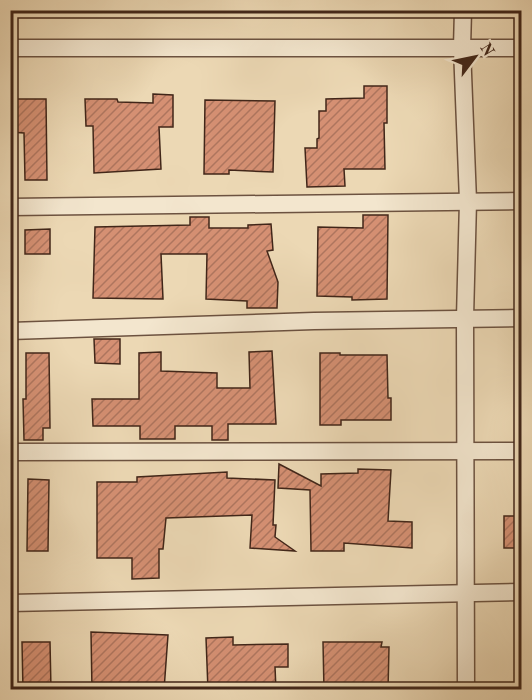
<svg xmlns="http://www.w3.org/2000/svg" width="532" height="700" viewBox="0 0 532 700" font-family="'Old Standard TT',serif">
	<style>
		.building { fill: url(#building-hatch); stroke: #412619; stroke-width: 1.5 }
		.lines { fill: none; stroke-linecap: round; stroke-linejoin: round }
		.street-casing { stroke: #6c5240; stroke-width: 19 }
		.street { stroke: #f3e6ce; stroke-width: 16 }
	</style>
	<defs>
		<pattern id="building-hatch" width="6" height="6" patternUnits="userSpaceOnUse" patternTransform="scale(1.5)"><rect width="6" height="6" fill="#d59073"/><path d="M-1 1l2-2M0 6l6-6M5 7l2-2" fill="none" stroke="#ae755e"/></pattern>
	</defs>
	<rect width="100%" height="100%" fill="#ecd8b4"/>
	<filter id="stains"><feTurbulence type="fractalNoise" baseFrequency=".00333" numOctaves="4"/><feColorMatrix values="0 0 0 0 .2 0 0 0 0 .09 0 0 0 0 .02 0 0 0 .5 -.17"/></filter>
	<radialGradient id="worn" r=".72"><stop offset=".6" stop-color="#630" stop-opacity="0"/><stop offset="1" stop-color="#630" stop-opacity=".3"/></radialGradient>
	<g class="building">
		<path d="M364,86h23v37h-3l1,46h-41l1,17 -38,1 -2,-39h12v-9l2,-1v-27h7v-12l38,-1z"/>
		<path d="M153,94l20,1v32h-14l2,42 -67,4 -1,-47h-7l-1,-27h32l1,3 35,1z"/>
		<path d="M10,99h36l1,81h-22l-1,-47 -14,-1z"/>
		<path d="M205,100l70,1 -2,71 -44,-2v4h-25z"/>
		<path d="M363,215h25l-1,84 -35,1v-3l-35,-1 1,-69 45,1z"/>
		<path d="M190,217h19v11h39v-3l23,-1 2,26 -6,1 11,31 -1,26h-30v-7l-41,-2 1,-45h-46l2,45 -70,-1 2,-71 95,-2z"/>
		<path d="M50,229v25h-25v-24z"/>
		<path d="M94,339h26v25l-25,-1z"/>
		<path d="M272,351l4,73h-48v16h-16v-14h-37v13h-35v-13h-47l-1,-27h47v-46l22,-1v19l56,2v15h33l-1,-36z"/>
		<path d="M26,353h23l1,75h-7v12h-19l-1,-41h3z"/>
		<path d="M320,353h20v2h47l1,43h3v22h-50v5h-21z"/>
		<path d="M279,464l42,22v-12l37,-1v-4l33,1 -3,51 24,1v26l-68,-5v8h-33l-1,-61 -32,-2z"/>
		<path d="M227,472v6l48,2 -2,45h3l-1,12 20,14 -45,-3 2,-33 -86,3 -3,31h-4v29l-27,1v-21h-35v-76h40v-5z"/>
		<path d="M28,479l21,1 -1,71h-21z"/>
		<rect x="504" y="516" width="18" height="32"/>
		<path d="M91,632l77,3 -4,55h-72z"/>
		<path d="M233,637v8l55,-1v23h-13l1,23h-68l-2,-52z"/>
		<path d="M22,642h28l1,48h-28z"/>
		<path d="M323,642h59l-1,5h8l-1,43h-64z"/>
	</g>
	<g class="lines">
		<defs>
			<g id="street">
				<path d="M463,10l-1,38 6,153 -3,117 1,372"/>
				<path d="M10,48h512"/>
				<path d="M10,207l512,-6"/>
				<path d="M10,331l304,-10 208,-3"/>
				<path d="M10,452l512,-1"/>
				<path d="M10,603l512,-11"/>
			</g>
		</defs>
		<use href="#street" class="street-casing"/>
		<use href="#street" class="street"/>
	</g>
	<rect width="532" height="700" fill="none" stroke="#ecd8b4" stroke-width="36"/>
	<rect x="12" y="12" width="508" height="676" fill="none" stroke="#412619" stroke-width="3"/>
	<rect x="18" y="18" width="496" height="664" fill="none" stroke="#412619" stroke-width="1.5"/>
	<g transform="translate(475 57) rotate(58)" stroke="#f3e6ce" stroke-width="4.5" paint-order="stroke">
	<path d="M0-4.5L10 22L0 15L-10 22Z" fill="#412619"/>
	<text y="-9" font-size="16" font-weight="bold" text-anchor="middle" fill="#412619">N</text>
	</g>
	<rect width="100%" height="100%" filter="url(#stains)"/>
	<rect width="100%" height="100%" fill="url(#worn)"/>
</svg>
